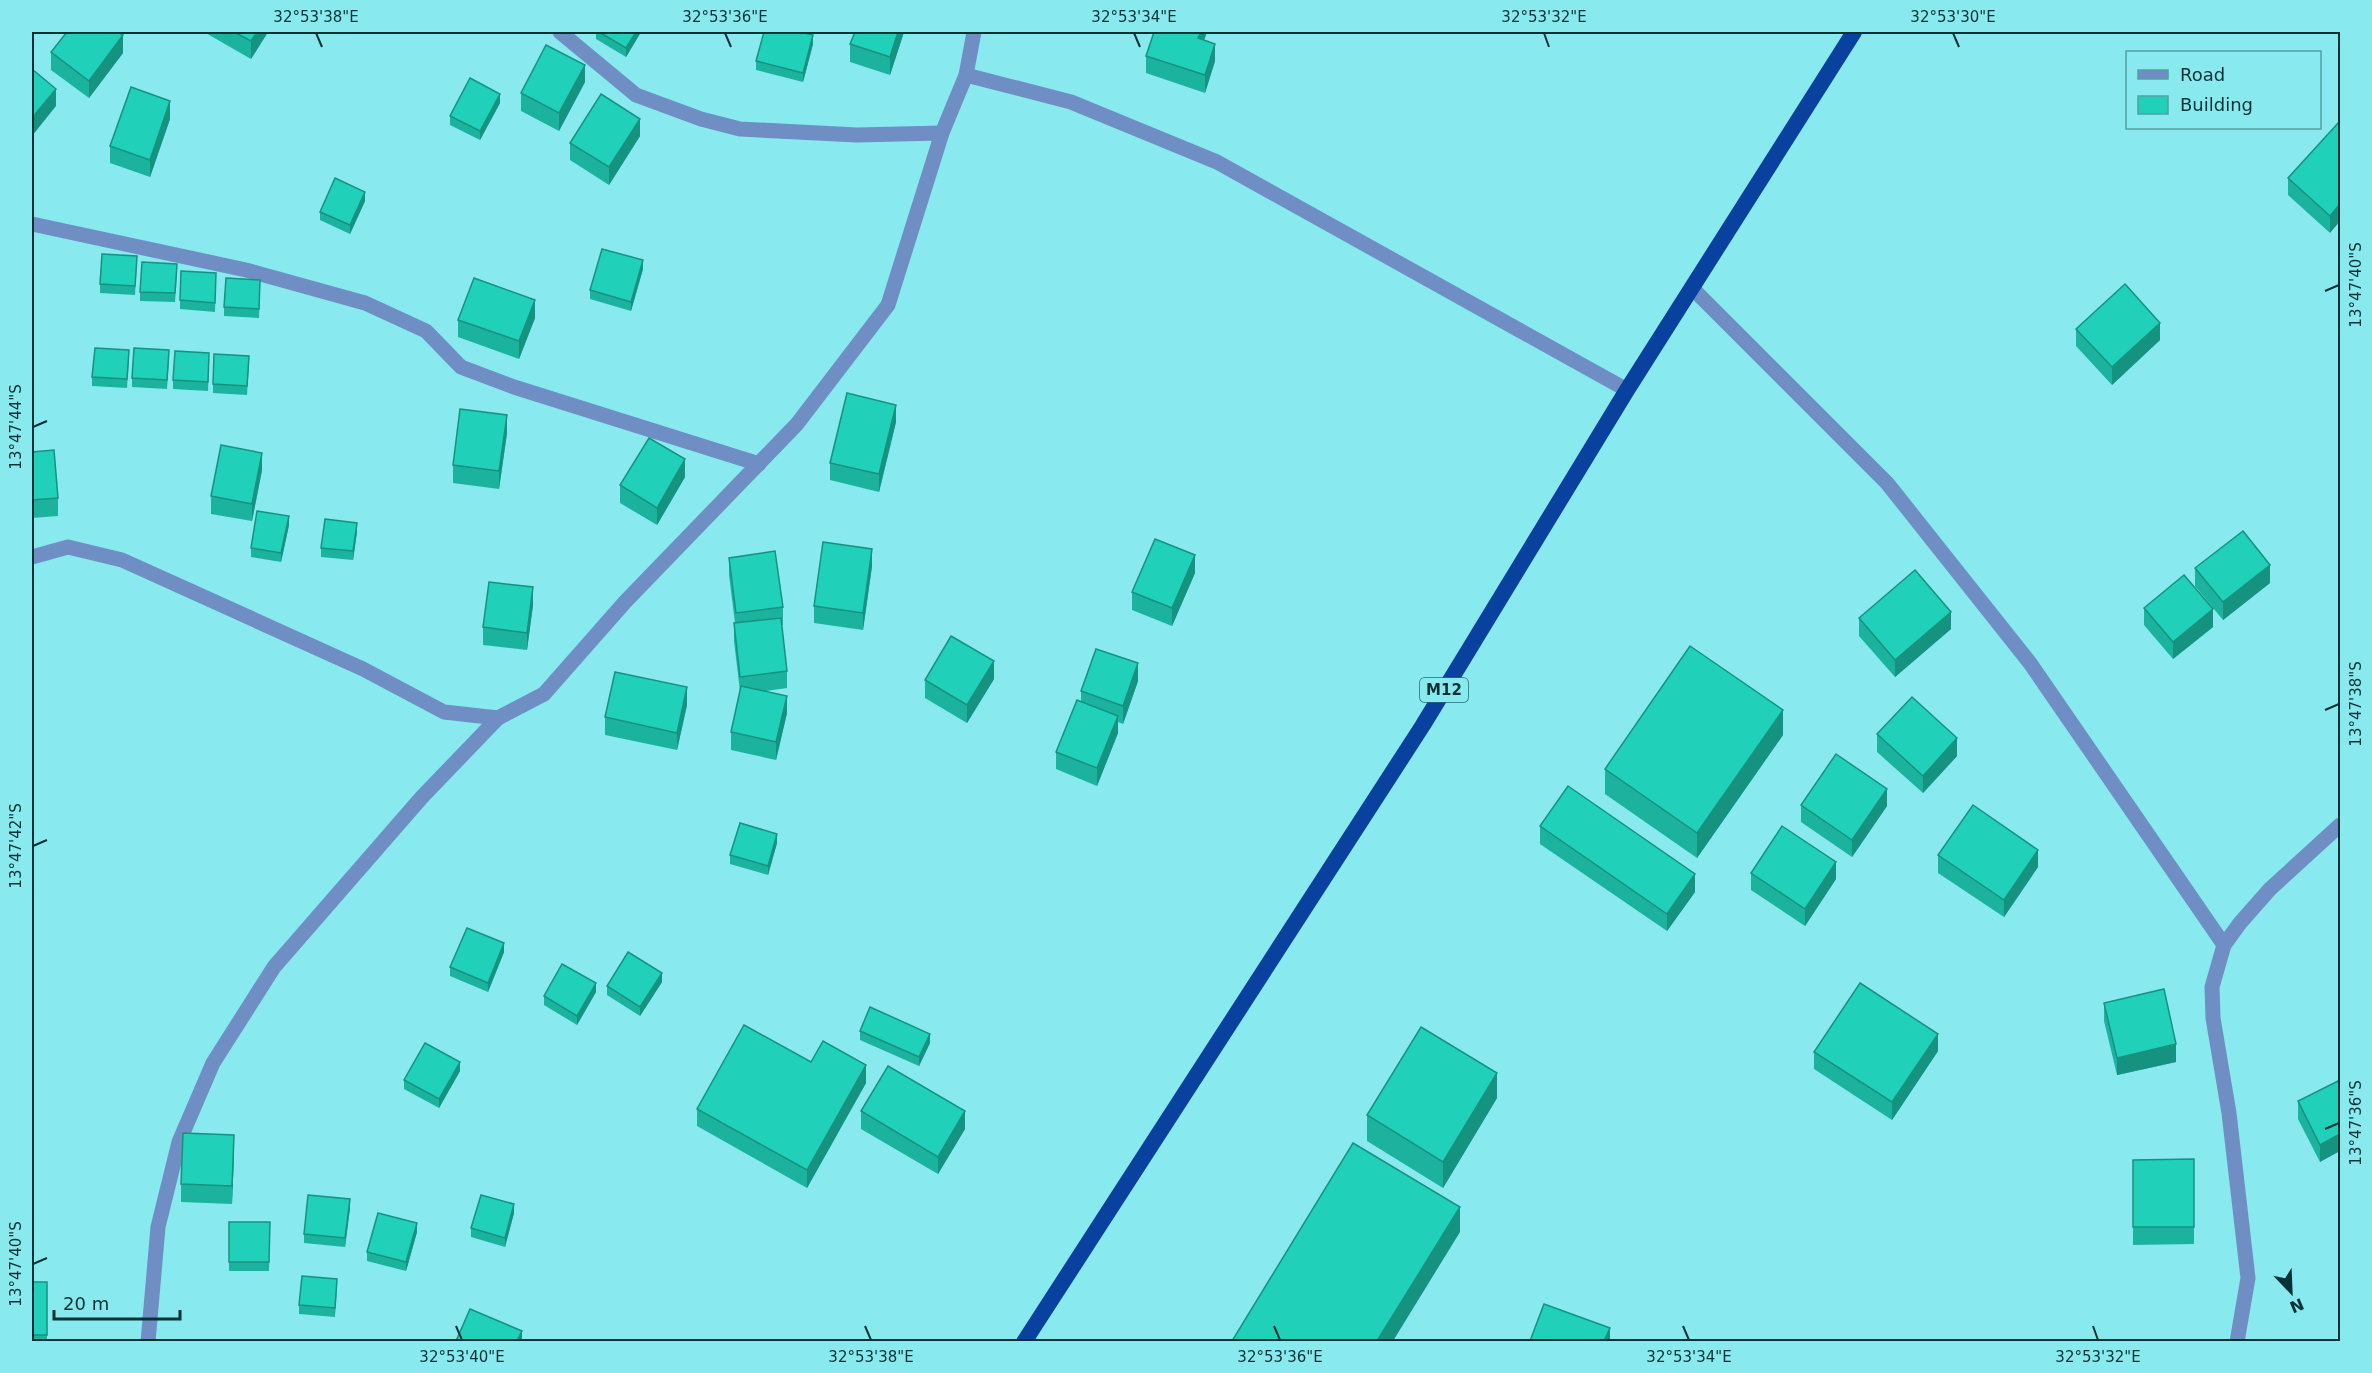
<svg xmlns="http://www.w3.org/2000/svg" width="2372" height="1373" viewBox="0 0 2372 1373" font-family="'DejaVu Sans',sans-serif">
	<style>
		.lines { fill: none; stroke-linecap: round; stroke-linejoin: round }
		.minor { stroke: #6f8fc4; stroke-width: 15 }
		.trunk { stroke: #08419e; stroke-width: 16 }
		.wall { fill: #1cb39e }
		.shaded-wall { fill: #169281 }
		.building { fill: #20d0b8; stroke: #169281; stroke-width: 1.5 }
		.ticks { fill: none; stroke: #053235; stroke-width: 2 }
		.labels { text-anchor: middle; stroke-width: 6; stroke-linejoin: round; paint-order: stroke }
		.shield { fill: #88e9ef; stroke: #2c696d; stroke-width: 1.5 }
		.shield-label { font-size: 15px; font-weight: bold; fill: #053235 }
		.neatline { fill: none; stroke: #053235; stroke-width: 2 }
		.ticks-label { font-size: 15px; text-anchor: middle; fill: #053235 }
	</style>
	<rect width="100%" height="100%" fill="#88e9ef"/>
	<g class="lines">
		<g class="minor">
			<path d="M560,32l76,63 65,24 39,10 117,6 85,-2"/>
			<path d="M966,75l8,-43"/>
			<path d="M32,224l214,46 119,33 61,28 35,36 53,20 245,77"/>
			<path d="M1692,288l195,195 143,180 194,282"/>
			<path d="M32,557l36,-10 54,13 241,109 81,43 54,6 46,-24 81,-92 172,-178 91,-119 54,-172 24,-58 105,27 146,60 410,228"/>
			<path d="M148,1342l10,-115 21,-85 34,-79 61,-96 148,-170 76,-79"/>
			<path d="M2237,1342l11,-64 -19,-165 -16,-95 -1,-31 12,-42 16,-22 30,-34 70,-64"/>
		</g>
		<path class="trunk" d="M1024,1342l399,-617 204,-335 227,-358"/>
	</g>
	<g class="wall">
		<path d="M204,32h64l-17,27z"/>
		<path d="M596,32h45l-15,25 -30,-18z"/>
		<path d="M904,32l-14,43 -40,-13v-18z"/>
		<path d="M1154,32h53l-3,8 11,21 -10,32 -59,-20v-17z"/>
		<path d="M813,44l-10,38 -47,-12v-9z"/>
		<path d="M51,52l72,1 -34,45 -38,-28z"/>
		<path d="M585,82l-26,49 -38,-20v-18z"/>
		<path d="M500,103l-20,37 -30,-15v-9z"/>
		<path d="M170,119l-20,58 -40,-14v-17z"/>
		<path d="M2339,122l-9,111 -42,-38v-17z"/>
		<path d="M640,136l-31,49 -39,-25v-17z"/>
		<path d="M365,201l-15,33 -30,-14v-8z"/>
		<path d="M137,265l-2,30 -35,-2v-9z"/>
		<path d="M643,269l-12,42 -41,-12v-9z"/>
		<path d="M177,273l-2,29 -35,-1v-9z"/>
		<path d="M216,273l-1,39 -35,-3v-9z"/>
		<path d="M260,289l-1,29 -35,-2v-9z"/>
		<path d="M535,318l-16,41 -61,-22v-17z"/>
		<path d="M2076,329l84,11 -48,45 -36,-39z"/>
		<path d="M129,359l-2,29 -35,-2v-9z"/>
		<path d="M169,359l-2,30 -35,-2v-9z"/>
		<path d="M209,362l-1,29 -35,-2v-9z"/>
		<path d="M249,365l-2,30 -34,-2v-9z"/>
		<path d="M896,422l-17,70 -49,-12v-17z"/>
		<path d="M507,433l-8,56 -46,-6v-18z"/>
		<path d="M32,452l26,46v18l-26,2z"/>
		<path d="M262,470l-10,51 -41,-7v-18z"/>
		<path d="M685,477l-28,48 -37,-22v-18z"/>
		<path d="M289,525l-8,37 -30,-5v-9z"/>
		<path d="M357,532l-4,28 -32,-3v-9z"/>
		<path d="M729,558l54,49v18h-1l5,46v17l-21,3 21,22 -11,47 -45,-10v-18l9,-41 -6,-50v-18h1l-6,-48z"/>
		<path d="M872,566l-9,64 -49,-7v-17z"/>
		<path d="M2195,568l75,15 -47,37 -28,-34z"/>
		<path d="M1195,573l-23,53 -40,-16v-18z"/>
		<path d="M533,605l-6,45 -44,-5v-18z"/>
		<path d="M2144,608l69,19 -40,32 -29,-34z"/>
		<path d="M1859,618l92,11 -56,48 -36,-41z"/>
		<path d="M994,679l-27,44 -42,-25v-18z"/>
		<path d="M1138,681l-15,43 -5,-2v11l-21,53 -41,-17v-17l25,-51v-10z"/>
		<path d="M687,705l-10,45 -72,-15v-18z"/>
		<path d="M1877,734l80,22 -34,37 -46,-41z"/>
		<path d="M1783,735l-86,123 -92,-64v-25z"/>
		<path d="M1801,805l86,1 -35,51 -51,-35z"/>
		<path d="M1540,826l155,66 -28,39 -127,-87z"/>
		<path d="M777,843l-9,32 -38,-11v-9z"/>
		<path d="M1938,855l100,12 -34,50 -66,-44z"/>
		<path d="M1751,873l85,6 -31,47 -54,-36z"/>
		<path d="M504,952l-16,40 -38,-16v-9z"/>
		<path d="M662,982l-22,34 -33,-21v-9z"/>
		<path d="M596,992l-19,33 -33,-20v-9z"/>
		<path d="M2104,1003l72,59 -59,13 -13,-54z"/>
		<path d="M860,1031l70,12 -11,23 -59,-26z"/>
		<path d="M1938,1051l-46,69 -78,-51v-17z"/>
		<path d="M811,1062l55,21 -59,105 -110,-62v-17z"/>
		<path d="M460,1071l-21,37 -35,-19v-9z"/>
		<path d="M2340,1080l-20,82 -22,-43v-18z"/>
		<path d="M1497,1098l-54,90 -76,-47v-26z"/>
		<path d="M861,1111l104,18 -27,45 -77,-45z"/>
		<path d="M234,1152l-2,52 -51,-2v-18z"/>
		<path d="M2194,1159v85l-61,1v-85z"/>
		<path d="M350,1208l-5,39 -41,-4v-9z"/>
		<path d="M514,1213l-9,34 -34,-10v-9z"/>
		<path d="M229,1222h41l-1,49h-40z"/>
		<path d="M417,1232l-11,39 -39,-10v-9z"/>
		<rect x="32" y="1282" width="15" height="59"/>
		<path d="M337,1288l-2,29 -36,-3v-9z"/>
	</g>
	<g class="shaded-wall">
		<path d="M257,32h11l-17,27v-18z"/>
		<path d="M636,32h5l-15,25v-9z"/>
		<path d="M898,32h6l-14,43v-18z"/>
		<path d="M1201,32h6l-9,24v-18z"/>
		<path d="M123,35v18l-34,45v-17z"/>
		<path d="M813,35v9l-10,38v-9z"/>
		<path d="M1215,44v17l-10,32v-18z"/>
		<path d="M585,65v17l-26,49v-18z"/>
		<path d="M56,89v17l-24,30v-18z"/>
		<path d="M500,94v9l-20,37v-9z"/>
		<path d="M170,101v18l-20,58v-17z"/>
		<path d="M640,119v17l-31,49v-18z"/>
		<path d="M365,192v9l-15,33v-9z"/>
		<path d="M2340,204v17l-10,12v-17z"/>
		<path d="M643,260v9l-12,42v-9z"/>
		<path d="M535,300v18l-16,41v-18z"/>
		<path d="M2160,323v17l-48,45v-18z"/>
		<path d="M896,405v17l-17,70v-18z"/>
		<path d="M507,415v18l-8,56v-18z"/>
		<path d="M262,453v17l-10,51v-17z"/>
		<path d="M685,459v18l-28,48v-17z"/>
		<path d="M289,516v9l-8,37v-9z"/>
		<path d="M357,523v9l-4,28v-9z"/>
		<path d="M872,549v17l-9,64v-17z"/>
		<path d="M1195,555v18l-23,53v-18z"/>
		<path d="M2270,565v18l-47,37v-18z"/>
		<path d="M533,587v18l-6,45v-17z"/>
		<path d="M2213,609v18l-40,32v-17z"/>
		<path d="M1951,612v17l-56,48v-17z"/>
		<path d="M994,661v18l-27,44v-18z"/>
		<path d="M1138,663v18l-15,43v-18z"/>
		<path d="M687,687v18l-10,45v-17z"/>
		<path d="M787,696v17l-11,47v-18z"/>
		<path d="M1783,710v25l-86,123v-25z"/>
		<path d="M1118,716v17l-21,53v-18z"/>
		<path d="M1957,738v18l-34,37v-17z"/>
		<path d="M1887,789v17l-35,51v-17z"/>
		<path d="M777,834v9l-9,32v-9z"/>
		<path d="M2038,850v17l-34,50v-17z"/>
		<path d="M1836,862v17l-31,47v-17z"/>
		<path d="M1695,874v18l-28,39v-17z"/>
		<path d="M504,943v9l-16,40v-9z"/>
		<path d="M662,973v9l-22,34v-9z"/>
		<path d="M596,983v9l-19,33v-9z"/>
		<path d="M930,1034v9l-11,23v-9z"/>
		<path d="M1938,1034v17l-46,69v-18z"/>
		<path d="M2176,1044v18l-59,13v-17z"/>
		<path d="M460,1062v9l-21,37v-9z"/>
		<path d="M866,1065v18l-59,105v-18z"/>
		<path d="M1497,1073v25l-54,90v-26z"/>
		<path d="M965,1111v18l-27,45v-17z"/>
		<path d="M2340,1134v17l-20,11v-17z"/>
		<path d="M234,1135v17l-2,52v-18z"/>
		<path d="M350,1199v9l-5,39v-9z"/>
		<path d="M514,1204v9l-9,34v-9z"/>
		<path d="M1460,1207v25l-67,109h-16z"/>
		<path d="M417,1223v9l-11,39v-9z"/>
		<path d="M1610,1328v13h-6z"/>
		<path d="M522,1331v10h-5z"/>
	</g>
	<g class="building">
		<path d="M67,32h51l5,3 -34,46 -38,-29z"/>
		<path d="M234,32h23l-6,9z"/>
		<path d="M599,32h37l-10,16z"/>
		<path d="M764,32h36l13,3 -10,38 -47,-12z"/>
		<path d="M855,32h43l-8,25 -40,-13z"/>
		<path d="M1154,32h47l-3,6 17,6 -10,31 -59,-19z"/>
		<path d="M546,45l39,20 -26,48 -38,-20z"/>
		<path d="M32,69l24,20 -24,29z"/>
		<path d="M470,78l30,16 -20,37 -30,-15z"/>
		<path d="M131,87l39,14 -20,59 -40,-14z"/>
		<path d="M601,94l39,25 -31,48 -39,-24z"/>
		<path d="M2339,122l1,2v80l-10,12 -42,-38z"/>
		<path d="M335,178l30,14 -15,33 -30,-13z"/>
		<path d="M602,249l41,11 -12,42 -41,-12z"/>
		<path d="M102,254l35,2 -2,30 -35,-2z"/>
		<path d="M142,262l35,2 -2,29 -35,-1z"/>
		<path d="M181,271l35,2 -1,30 -35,-3z"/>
		<path d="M226,278l34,2 -1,29 -35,-2z"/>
		<path d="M474,278l61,22 -16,41 -61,-21z"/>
		<path d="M2125,284l35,39 -48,44 -36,-38z"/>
		<path d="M95,348l34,2 -2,29 -35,-2z"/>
		<path d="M134,348l35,2 -2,30 -35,-2z"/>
		<path d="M175,351l34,2 -1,29 -35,-2z"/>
		<path d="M214,354l35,2 -2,30 -34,-2z"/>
		<path d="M847,393l49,12 -17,69 -49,-11z"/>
		<path d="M460,409l47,6 -8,56 -46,-6z"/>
		<path d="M649,438l36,21 -28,49 -37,-23z"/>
		<path d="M221,445l41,8 -10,51 -41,-8z"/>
		<path d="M54,450l4,48 -26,2v-48z"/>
		<path d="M257,511l32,5 -8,37 -30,-5z"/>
		<path d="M325,519l32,4 -4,28 -32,-3z"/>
		<path d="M2243,531l27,34 -47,37 -28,-34z"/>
		<path d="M1155,539l40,16 -23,53 -40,-16z"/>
		<path d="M823,542l49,7 -9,64 -49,-7z"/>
		<path d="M775,551l8,56 -47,6 -7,-55z"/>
		<path d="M1915,570l36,42 -56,48 -36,-42z"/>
		<path d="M2184,575l29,34 -40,33 -29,-34z"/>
		<path d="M489,582l44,5 -6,46 -44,-6z"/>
		<path d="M781,618l6,53 -47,6 -6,-54z"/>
		<path d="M951,636l43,25 -27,44 -42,-25z"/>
		<path d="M1690,646l93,64 -86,123 -92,-64z"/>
		<path d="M1096,649l42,14 -15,43 -42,-15z"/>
		<path d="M615,672l72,15 -10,46 -72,-16z"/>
		<path d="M741,686l46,10 -11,46 -45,-10z"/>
		<path d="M1912,697l45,41 -34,38 -46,-42z"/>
		<path d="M1077,700l41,16 -21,52 -41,-16z"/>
		<path d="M1836,754l51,35 -35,51 -51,-35z"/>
		<path d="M1568,786l127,88 -28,40 -127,-88z"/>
		<path d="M1973,805l65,45 -34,50 -66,-45z"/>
		<path d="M740,823l37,11 -9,32 -38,-11z"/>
		<path d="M1782,826l54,36 -31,47 -54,-36z"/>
		<path d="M467,928l37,15 -16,40 -38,-16z"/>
		<path d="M628,952l34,21 -22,34 -33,-21z"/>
		<path d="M562,964l34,19 -19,33 -33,-20z"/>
		<path d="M1860,983l78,51 -46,68 -78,-50z"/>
		<path d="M2164,989l12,55 -59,14 -13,-55z"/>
		<path d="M870,1007l60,27 -11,23 -59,-26z"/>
		<path d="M744,1025l67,37 12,-21 43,24 -59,105 -110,-61z"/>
		<path d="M1421,1027l76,46 -54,89 -76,-47z"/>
		<path d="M425,1043l35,19 -21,37 -35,-19z"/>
		<path d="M888,1066l77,45 -27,46 -77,-46z"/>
		<path d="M2340,1080v54l-20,11 -22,-44z"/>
		<path d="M183,1133l51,2 -2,51 -51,-2z"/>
		<path d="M1353,1143l107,64 -83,134h-145z"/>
		<path d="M2194,1159v68h-61v-67z"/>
		<path d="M308,1195l42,4 -5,39 -41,-4z"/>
		<path d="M481,1195l33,9 -9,34 -34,-10z"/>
		<path d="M378,1213l39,10 -11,39 -39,-10z"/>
		<path d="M229,1222h41l-1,40h-40z"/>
		<path d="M302,1276l35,3 -2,29 -36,-3z"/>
		<rect x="32" y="1282" width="15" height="53"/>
		<path d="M1544,1304l66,24 -6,13h-74z"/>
		<path d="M470,1309l52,22 -5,10h-61z"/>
	</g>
	<path class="ticks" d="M316,33l6,14M725,33l6,14M1134,33l6,14M1544,33l5,14M1953,33l6,14M2325,291l14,-6M33,427l14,-6M2325,710l14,-6M33,846l14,-6M2325,1129l14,-6M33,1264l14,-6M456,1326l6,14M865,1326l6,14M1274,1326l6,14M1683,1326l6,14M2093,1326l5,14"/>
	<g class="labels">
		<rect class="shield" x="1420" y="678" width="48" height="24" rx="4.5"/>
		<g class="shield-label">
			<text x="1444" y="695">M12</text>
		</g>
	</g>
	<rect width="2372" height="1373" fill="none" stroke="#88e9ef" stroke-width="66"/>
	<rect x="2126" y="51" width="195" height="78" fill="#88e9ef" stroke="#54a0a5" stroke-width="1.5"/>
	<rect x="2138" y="70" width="30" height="9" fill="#6f8fc4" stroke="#54a0a5" stroke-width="1.5"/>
	<text x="2180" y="81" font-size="18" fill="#053235">Road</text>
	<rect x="2138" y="96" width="30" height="18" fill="#20d0b8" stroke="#54a0a5" stroke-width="1.5"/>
	<text x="2180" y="111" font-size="18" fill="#053235">Building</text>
	<g transform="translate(2291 1292) rotate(157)" stroke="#88e9ef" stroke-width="4.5" paint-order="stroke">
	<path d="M0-4.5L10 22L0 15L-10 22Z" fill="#053235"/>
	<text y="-9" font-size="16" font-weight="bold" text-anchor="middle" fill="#053235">N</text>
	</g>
	<path d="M54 1310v9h126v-9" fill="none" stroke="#053235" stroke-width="3"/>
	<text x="63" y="1310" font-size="18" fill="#053235" stroke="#88e9ef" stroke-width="4.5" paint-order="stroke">20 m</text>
	<rect x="33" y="33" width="2306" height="1307" class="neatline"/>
	<g class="ticks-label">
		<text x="316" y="22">32°53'38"E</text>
		<text x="725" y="22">32°53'36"E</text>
		<text x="1134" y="22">32°53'34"E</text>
		<text x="1544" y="22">32°53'32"E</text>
		<text x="1953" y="22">32°53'30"E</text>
		<text transform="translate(2356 285) rotate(-90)" y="5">13°47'40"S</text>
		<text transform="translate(16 427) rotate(-90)" y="5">13°47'44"S</text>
		<text transform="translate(2356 704) rotate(-90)" y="5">13°47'38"S</text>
		<text transform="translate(16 846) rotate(-90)" y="5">13°47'42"S</text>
		<text transform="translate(2356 1123) rotate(-90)" y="5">13°47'36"S</text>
		<text transform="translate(16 1264) rotate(-90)" y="5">13°47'40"S</text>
		<text x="462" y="1362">32°53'40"E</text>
		<text x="871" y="1362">32°53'38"E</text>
		<text x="1280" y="1362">32°53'36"E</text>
		<text x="1689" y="1362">32°53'34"E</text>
		<text x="2098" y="1362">32°53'32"E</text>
	</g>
</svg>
